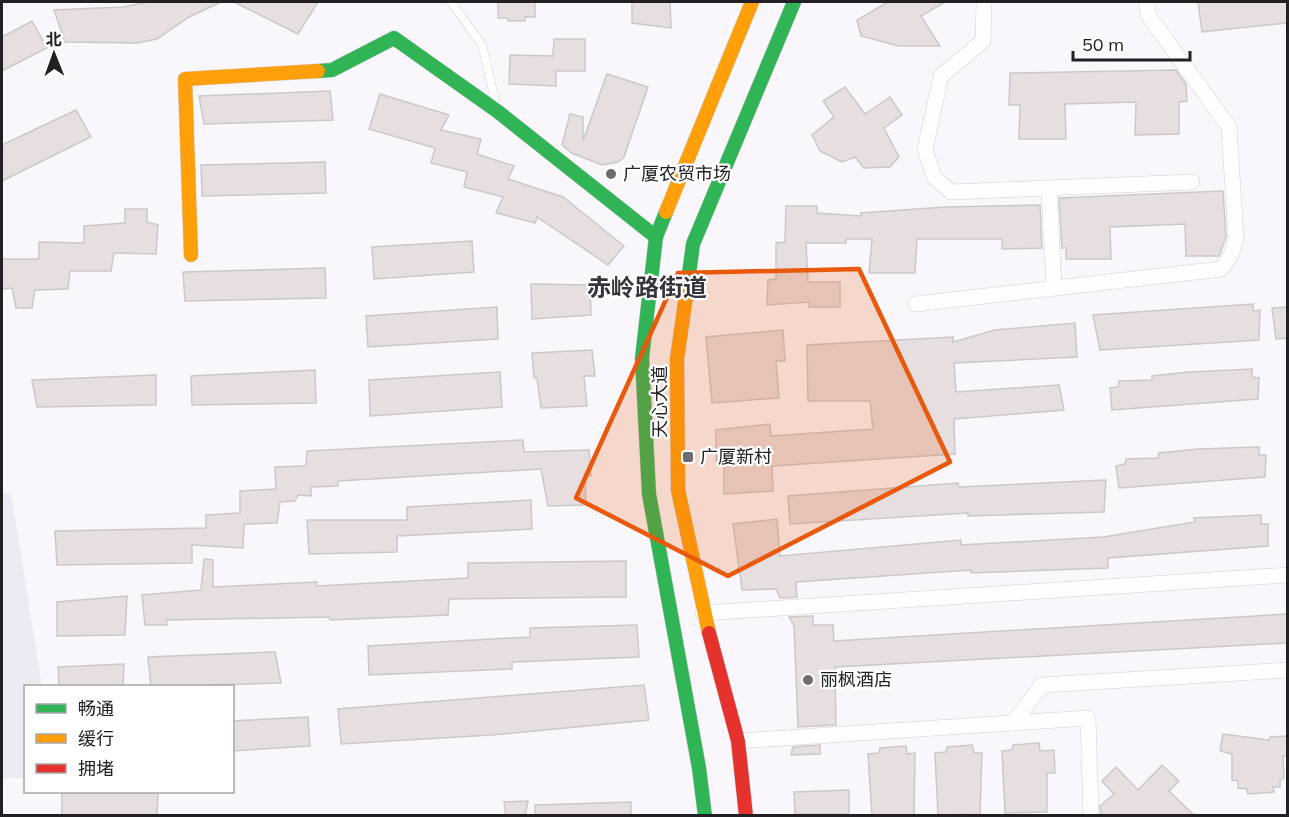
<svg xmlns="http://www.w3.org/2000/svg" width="1289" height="817" viewBox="0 0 1289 817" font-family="Mulish,'Noto Sans SC',sans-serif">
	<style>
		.built { fill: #eeeaf4 }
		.building { fill: #e7dee0; stroke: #cbc8ca; stroke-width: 1.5 }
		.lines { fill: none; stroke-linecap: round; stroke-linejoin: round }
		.lane-casing { stroke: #d1d0d4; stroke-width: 9 }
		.street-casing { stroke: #d1d0d4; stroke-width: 16 }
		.fast-casing { stroke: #d1d0d4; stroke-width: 15 }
		.slow-casing { stroke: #d1d0d4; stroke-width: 15 }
		.jam-casing { stroke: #d1d0d4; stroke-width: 15 }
		.lane { stroke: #fefeff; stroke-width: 8 }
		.street { stroke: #fefeff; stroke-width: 15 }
		.fast { stroke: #30b455; stroke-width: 14 }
		.slow { stroke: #ff9f0a; stroke-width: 14 }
		.jam { stroke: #e5322d; stroke-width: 14 }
		.marked { fill: #e8590c; fill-opacity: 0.2; stroke: #e8590c; stroke-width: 4.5; stroke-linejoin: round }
		.poi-dot { fill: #6d6b70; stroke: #fff; stroke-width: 2 }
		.labels { text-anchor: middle; stroke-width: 4.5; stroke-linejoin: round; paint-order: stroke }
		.poi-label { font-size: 18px; fill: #222024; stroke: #fff; text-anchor: start }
		.street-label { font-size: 18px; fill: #222024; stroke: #fff }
		.district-label { font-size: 24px; font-weight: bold; fill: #38343d; stroke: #fff }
	</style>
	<rect width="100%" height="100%" fill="#f9f7fc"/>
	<path class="built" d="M11,493l31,193h-16l-1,92h-23v-284z"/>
	<g class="building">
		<path d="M148,2h73l-32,15 -32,22 -20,4 -72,-1 -11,-32 70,-3z"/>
		<path d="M234,2h84l-20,32z"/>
		<path d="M498,2h37v15h-10v4h-17v-3h-10z"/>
		<path d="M632,2h38l1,26 -39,-5z"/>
		<path d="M888,2h57l-24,14 19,30h-42l-37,-10 -4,-16z"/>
		<path d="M1198,2h89v21l-85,9z"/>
		<path d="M32,21l15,27 -45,23v-34z"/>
		<path d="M554,39h31v32h-29v15l-47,-2 1,-29 43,1z"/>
		<path d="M1176,70l10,14 1,17 -8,1v32l-44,1 1,-33 -71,2 1,35h-47l1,-34h-11l1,-32z"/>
		<path d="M607,74l41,13 -24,70 -6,5 -16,3 -30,-12 -10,-8 8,-31 13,3v24z"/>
		<path d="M845,87l20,27 25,-17 12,18 -18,13 15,29 -9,10 -26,1 -9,-11 -13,5 -22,-11 -8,-16 22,-18 -11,-16z"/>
		<path d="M330,91l3,29 -129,4 -5,-28z"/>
		<path d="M380,94l69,21 -8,15 40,9 -4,15 37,12 -6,13 55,18 61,49 -16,19 -71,-48 -2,6 -39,-10 7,-16 -39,-10 3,-15 -36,-9 4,-15 -66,-19z"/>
		<path d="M76,110l15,27 -89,44v-36z"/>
		<path d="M325,162l1,31 -124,3 -1,-31z"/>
		<path d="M1223,191l3,46 -7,19h-33l-1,-32 -75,3 1,32h-45v-11h-4l-3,-50z"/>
		<path d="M1040,205l2,43 -40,1v-10h-85l-2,34h-46l3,-34h-26v4h-40l2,39h32v25h-31v-5l-42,3 1,-25 8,-1v-36l9,-1 1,-36h31v7l44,3v-3l84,-6z"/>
		<path d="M125,209h22v13l11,3 -2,29 -42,-1 -3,18h-41l-2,18 -33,1 -3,18h-16l-4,-20 -10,1v-30h37v-17l45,1v-17l41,-3z"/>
		<path d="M472,241l2,31 -100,7 -2,-32z"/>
		<path d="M325,268l1,30 -141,3 -2,-29z"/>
		<path d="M531,284l59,1 1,30 -59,4z"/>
		<path d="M1253,304v7l7,-1 -1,30 -159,10 -7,-35z"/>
		<path d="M497,307l1,32 -130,8 -2,-31z"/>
		<path d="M1287,307v31l-11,1 -4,-31z"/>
		<path d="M1075,323l2,34 -123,6 2,29 103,-7 5,25 -110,9 1,35 -183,12 1,25 -49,3v-34l-8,1v-31l54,-6 1,12 102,-7 -3,-28h-62l-1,-56 146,-8v5l42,-12z"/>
		<path d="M783,330l2,31h-9l3,37 -67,5 -6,-66z"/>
		<path d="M592,350l3,26h-11l3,30 -46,2 -4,-30h-3l-2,-25z"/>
		<path d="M1252,369v8l7,1 -1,21 -146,11 -2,-22 8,-1 1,-6 33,-1v-4l37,-4z"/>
		<path d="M315,370l1,33 -124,2 -1,-29z"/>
		<path d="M500,372l2,35 -132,9 -1,-36z"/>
		<path d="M156,375v30l-119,2 -5,-27z"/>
		<path d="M523,440l1,12 65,-2 2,26h-6l1,29 -38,1 -7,-37 -203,12v5l-27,1v9l-13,-1 -3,6 -15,1 -3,21 -33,1 -1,24 -51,-3v18l-135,2 -2,-34 151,-3v-13l34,-2v-22l36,-2 -1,-22 31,-1 1,-15z"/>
		<path d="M1259,447v8h7l-1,22 -146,11 -3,-22 9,-2 1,-5 32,-1 1,-5 39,-4z"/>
		<path d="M1106,480l-2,32 -136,4v-3l-178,11 -2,-28 170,-13 1,4z"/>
		<path d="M531,500l1,29 -135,7v16l-88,2 -2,-34h100v-13z"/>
		<path d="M1261,515v9h7v22l-160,12v10l-137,5v-3l-175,12 1,15 -17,1 -4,-9 -34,1 -9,-66 44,-5 3,37 181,-16v5l142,-8 92,-15 -1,-4z"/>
		<path d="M204,559l9,1v27l104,-5v4l151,-8v-15l158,-2v36l-177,2 -1,16 -118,5 -1,-3 -163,3 1,5h-22l-3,-30 59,-5z"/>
		<path d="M127,596l-2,39 -68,1v-34z"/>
		<path d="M1287,614v29l-452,24 1,58 -38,2 -4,-101 -5,-9 24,-1v9h20l1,16z"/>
		<path d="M637,625l2,32 -127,5v7l-143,6 -1,-29 162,-9v-9z"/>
		<path d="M275,652l6,31 -130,4 -3,-30z"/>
		<path d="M124,664l-1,23h-64l-1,-20z"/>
		<path d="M644,685l5,35 -158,15 -150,9 -3,-35z"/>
		<path d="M308,717l2,29 -78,5v-30z"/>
		<path d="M1223,734l46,6 1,-3 17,-1v20h-4l1,22 -4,3v6h-7l1,5 -26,2 -1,-5 -9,-1v-7l-6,-1v-26l-12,-3z"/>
		<path d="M1039,743l1,8 14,-1 1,23h-8v39l-42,1 -3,-62 10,-1 1,-5z"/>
		<path d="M820,745v9l-29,1 2,-8z"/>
		<path d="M972,745l2,8h8l-2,61 -42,1 -3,-62 11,-1 1,-5z"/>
		<path d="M906,746l1,8 8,-1 -1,62 -42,1 -4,-62 11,-1 1,-5z"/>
		<path d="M1162,765l17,16 -10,10 26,25h-94l-1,-10 14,-12 -12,-13 14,-14 22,23z"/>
		<path d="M849,790v24h-54l-1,-22z"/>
		<path d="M62,793h96l-1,23h-95z"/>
		<path d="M528,801l-3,15h-19l-2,-14z"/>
		<path d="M631,802v14h-96v-11z"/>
	</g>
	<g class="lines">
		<defs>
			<path id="lane" d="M451,2l31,43 14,59"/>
			<g id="street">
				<path d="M984,2l-1,39 -42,35 -16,73 9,28 17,15 241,-10"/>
				<path d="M1049,188l5,100"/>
				<path d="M916,304l305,-35 10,-14 5,-17 -7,-111 -81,-112 -1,-13"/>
				<path d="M703,613l585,-38"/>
				<path d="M1013,723l29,-38 246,-15"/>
				<path d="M738,741l350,-23 3,98"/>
			</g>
			<g id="fast">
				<path d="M318,71l14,-1 62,-32 103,73 159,126"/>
				<path d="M666,212l-10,25 -14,121 7,136 50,274 6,48"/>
				<path d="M686,296l7,-52 101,-242"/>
			</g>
			<g id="slow">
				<path d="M666,212l86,-210"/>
				<path d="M191,255l-6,-176 133,-8"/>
				<path d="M686,296l-9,63 1,131 31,143"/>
			</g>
			<path id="jam" d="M709,633l29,108 8,75"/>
		</defs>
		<use href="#lane" class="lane-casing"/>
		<use href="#street" class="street-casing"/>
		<use href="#fast" class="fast-casing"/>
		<use href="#slow" class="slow-casing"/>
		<use href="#jam" class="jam-casing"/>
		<use href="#lane" class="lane"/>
		<use href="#street" class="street"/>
		<use href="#fast" class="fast"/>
		<use href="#slow" class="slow"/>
		<use href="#jam" class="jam"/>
	</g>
	<path class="marked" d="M859,269l91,193 -222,114 -152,-78 102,-225z"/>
	<g class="poi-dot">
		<circle cx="611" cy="174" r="6"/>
		<rect x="682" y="451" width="12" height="12" rx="3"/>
		<circle cx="808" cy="680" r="6"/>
	</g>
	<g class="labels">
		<g class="poi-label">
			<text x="623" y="180">广厦农贸市场</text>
			<text x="700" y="463">广厦新村</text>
			<text x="820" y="686">丽枫酒店</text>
		</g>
		<g class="street-label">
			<text transform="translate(660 402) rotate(-90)" y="6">天心大道</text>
		</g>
		<g class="district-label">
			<text x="647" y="296">赤岭路街道</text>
		</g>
	</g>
	<rect width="1289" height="817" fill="none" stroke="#222024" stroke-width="6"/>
	<rect x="24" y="685" width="210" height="108" fill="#ffffff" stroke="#a7a6a7" stroke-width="1.5"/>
	<rect x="36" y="704" width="30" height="9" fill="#30b455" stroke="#a7a6a7" stroke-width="1.5"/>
	<text x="78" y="715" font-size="18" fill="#222024">畅通</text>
	<rect x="36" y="734" width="30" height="9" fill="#ff9f0a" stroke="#a7a6a7" stroke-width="1.5"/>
	<text x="78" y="745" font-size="18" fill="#222024">缓行</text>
	<rect x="36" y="764" width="30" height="9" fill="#e5322d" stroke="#a7a6a7" stroke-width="1.5"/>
	<text x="78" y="775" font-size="18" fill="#222024">拥堵</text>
	<g transform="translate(54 54) rotate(359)" stroke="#ffffff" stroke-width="4.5" paint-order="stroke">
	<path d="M0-4.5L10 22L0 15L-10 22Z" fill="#222024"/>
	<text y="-9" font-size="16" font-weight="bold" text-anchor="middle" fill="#222024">北</text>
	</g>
	<path d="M1073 51v9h117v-9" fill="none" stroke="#222024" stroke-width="3"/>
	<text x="1082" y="51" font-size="18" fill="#222024" stroke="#ffffff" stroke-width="4.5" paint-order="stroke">50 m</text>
</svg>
